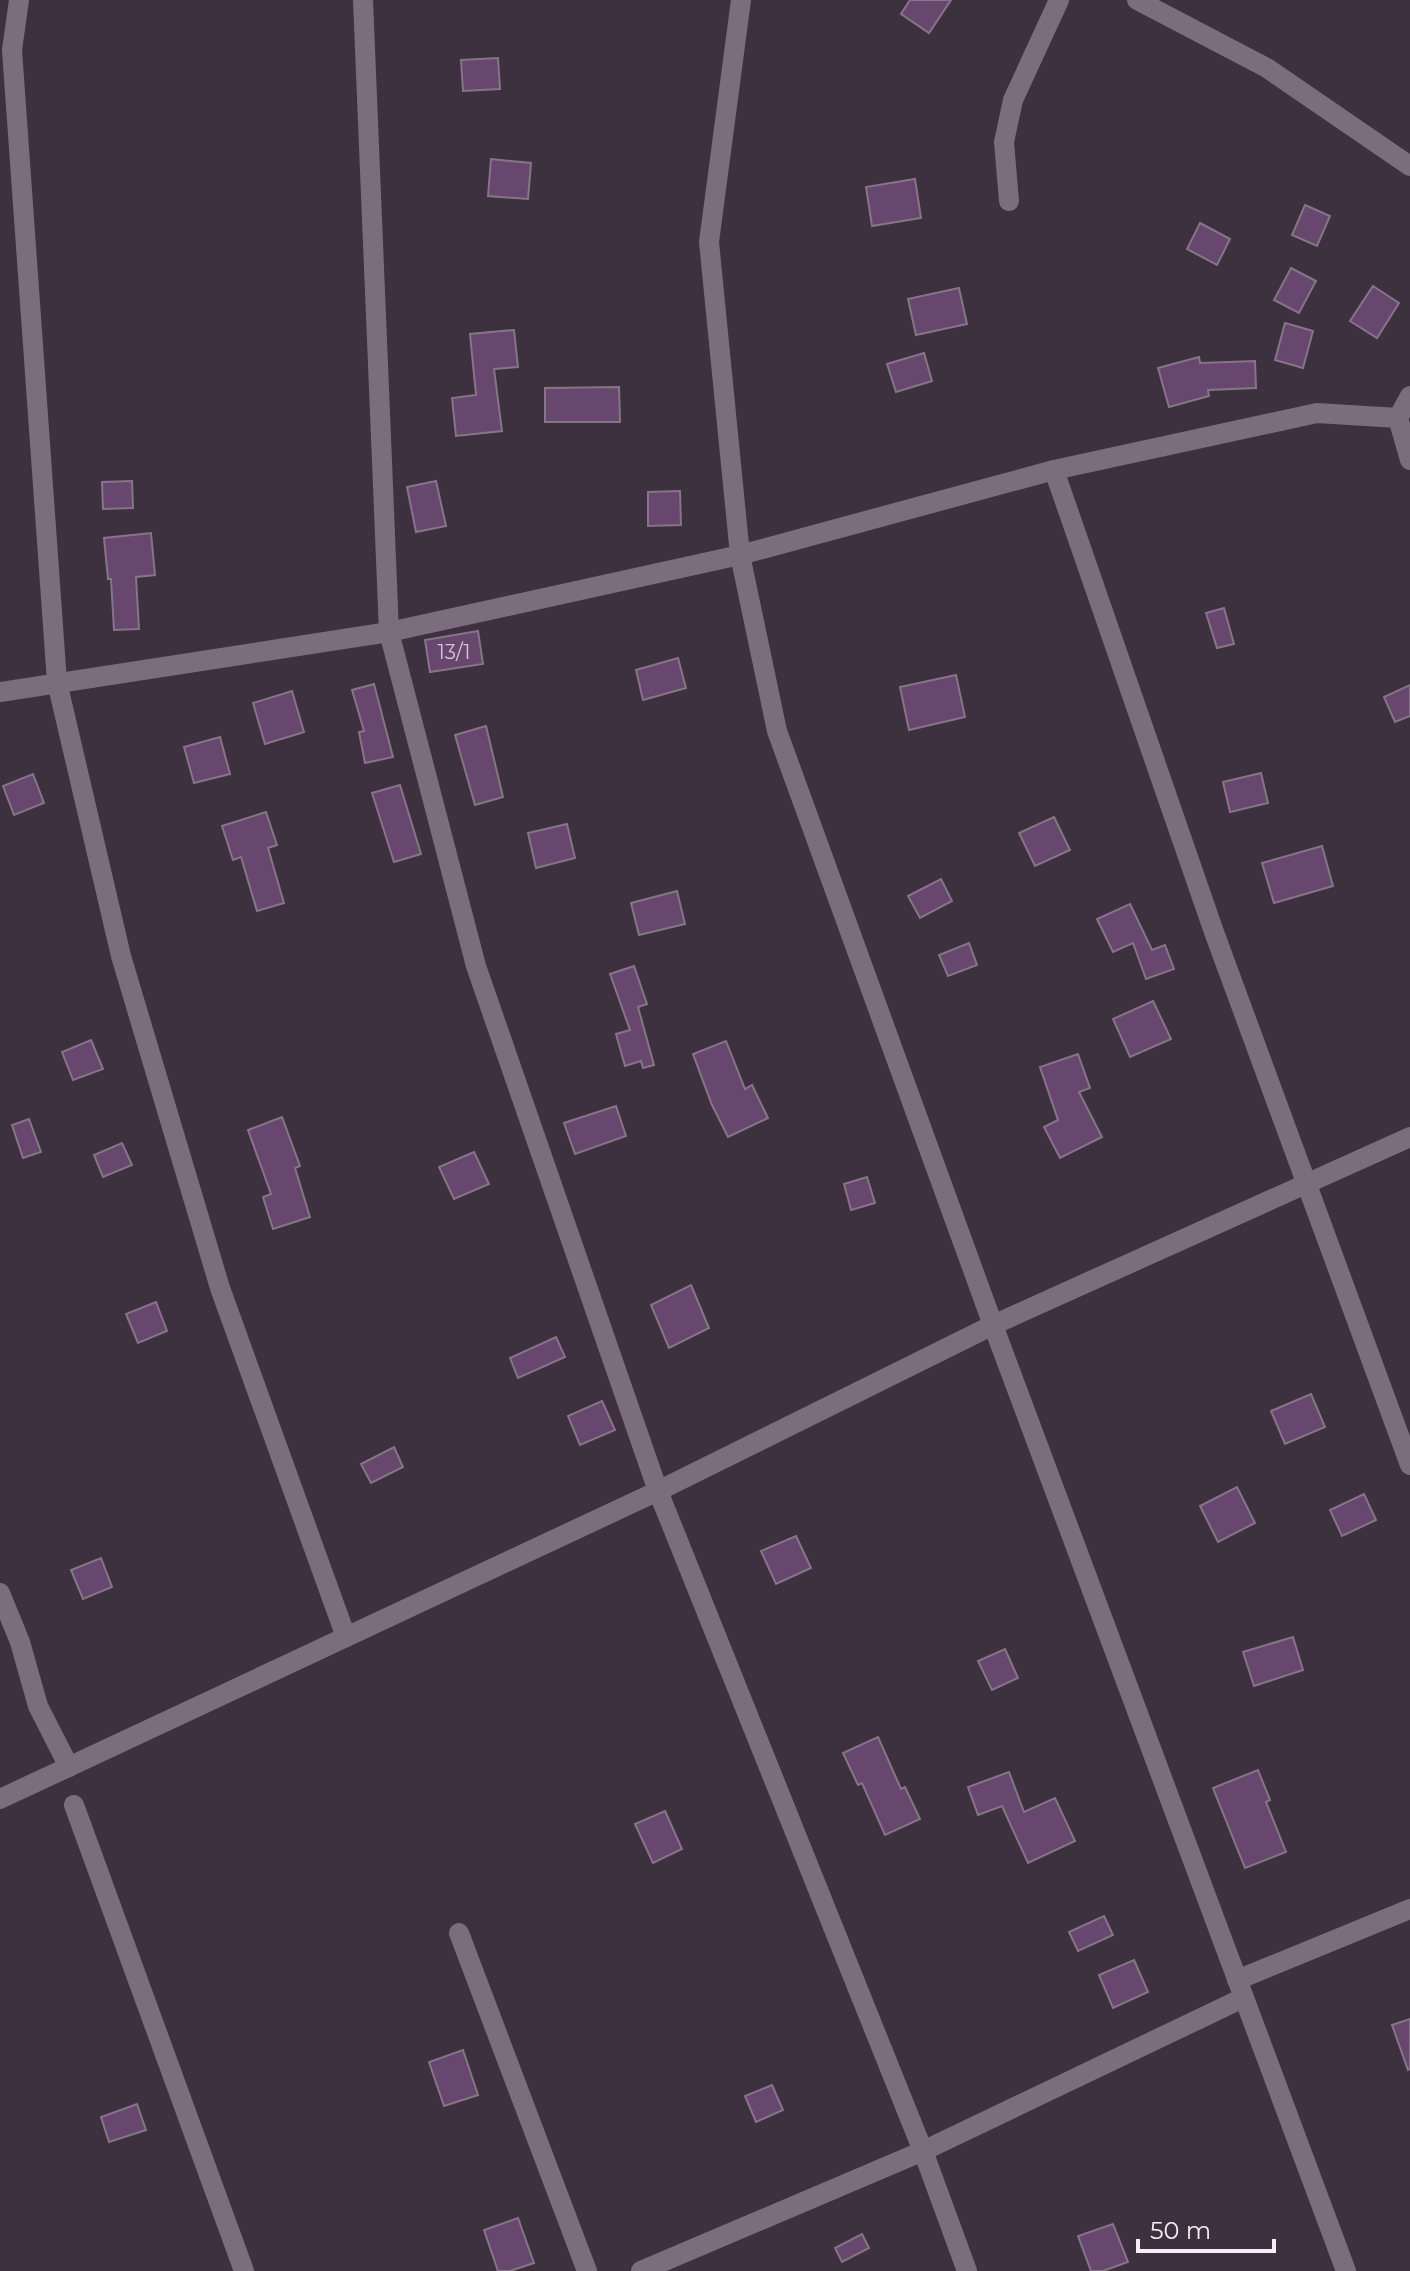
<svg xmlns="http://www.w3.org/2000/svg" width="1410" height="2271" viewBox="0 0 1410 2271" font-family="Montserrat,sans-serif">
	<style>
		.building { fill: #68476e; stroke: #857587; stroke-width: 2 }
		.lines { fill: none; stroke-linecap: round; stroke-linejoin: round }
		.street { stroke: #7c6d7e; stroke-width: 20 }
		.secondary { stroke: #7c6d7e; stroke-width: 20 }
		.labels { text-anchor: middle; stroke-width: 6; stroke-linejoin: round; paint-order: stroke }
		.number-label { font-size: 20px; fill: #d3c4d6 }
	</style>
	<rect width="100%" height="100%" fill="#3d303f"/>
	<g class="building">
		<path d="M910,0h41l-22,33 -28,-19z"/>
		<path d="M498,58l2,31 -37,2 -2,-31z"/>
		<path d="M491,159l40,4 -3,36 -40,-3z"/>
		<path d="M915,179l6,39 -49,8 -6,-39z"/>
		<path d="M1305,205l25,11 -13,30 -25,-11z"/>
		<path d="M1200,223l30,16 -13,26 -30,-16z"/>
		<path d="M1291,268l25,13 -17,32 -25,-13z"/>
		<path d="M1373,286l26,17 -22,35 -27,-17z"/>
		<path d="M959,288l8,36 -51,11 -8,-36z"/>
		<path d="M1285,323l28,8 -10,37 -28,-8z"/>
		<path d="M514,330l4,37 -24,2 8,62 -46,5 -4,-38 24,-3 -6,-61z"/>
		<path d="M924,353l8,28 -36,11 -9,-28z"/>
		<path d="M1199,357l1,6 55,-2 1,27 -48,2 1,6 -40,11 -11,-39z"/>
		<path d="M619,387l1,35h-75v-34z"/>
		<path d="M132,481l1,27 -30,1 -1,-27z"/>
		<path d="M436,481l10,45 -30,6 -9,-45z"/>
		<path d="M680,491l1,34 -33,1v-34z"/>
		<path d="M151,533l4,42 -19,2 3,52 -25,1 -3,-51h-3l-4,-41z"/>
		<path d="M1224,608l10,36 -17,4 -11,-35z"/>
		<path d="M478,631l5,33 -53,8 -5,-32z"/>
		<path d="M678,658l8,30 -43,12 -7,-30z"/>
		<path d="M956,675l9,42 -56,13 -9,-43z"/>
		<path d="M374,684l19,73 -28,6 -6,-31 5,-1 -12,-41z"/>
		<path d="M1410,685v31l-15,6 -11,-25z"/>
		<path d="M292,691l12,41 -39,12 -12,-41z"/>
		<path d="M486,726l17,71 -28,8 -20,-70z"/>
		<path d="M220,737l10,37 -36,9 -10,-36z"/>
		<path d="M1261,773l7,30 -38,9 -7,-30z"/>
		<path d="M33,774l11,29 -30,12 -11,-29z"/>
		<path d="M400,785l21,69 -27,8 -22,-69z"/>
		<path d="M266,812l11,33 -9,3 16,55 -27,8 -16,-54 -8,3 -11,-34z"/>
		<path d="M1054,817l16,33 -35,16 -16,-33z"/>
		<path d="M567,824l8,34 -39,10 -8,-35z"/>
		<path d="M1322,846l11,40 -59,17 -12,-40z"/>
		<path d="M941,879l11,22 -32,17 -12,-22z"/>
		<path d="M677,891l8,33 -46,11 -8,-32z"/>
		<path d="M1130,904l22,46 13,-5 9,24 -28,10 -13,-36 -20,9 -16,-33z"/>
		<path d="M969,943l8,22 -29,11 -9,-21z"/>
		<path d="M634,966l13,38 -9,3 16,58 -11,3 -2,-7 -16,5 -9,-32 14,-4 -20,-56z"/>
		<path d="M1153,1001l18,38 -41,18 -17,-38z"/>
		<path d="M91,1040l12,29 -30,11 -11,-28z"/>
		<path d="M726,1041l19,48 7,-4 16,33 -40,19 -16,-32 -19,-51z"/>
		<path d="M1078,1054l12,34 -11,4 23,45 -42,21 -16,-31 14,-7 -18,-53z"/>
		<path d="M616,1106l10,30 -51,18 -11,-31z"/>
		<path d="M282,1117l18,49 -5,2 15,49 -37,12 -10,-32 8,-3 -23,-64z"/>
		<path d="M29,1119l12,33 -18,6 -11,-33z"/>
		<path d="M122,1143l10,22 -29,12 -9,-22z"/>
		<path d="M474,1152l15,32 -35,15 -15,-32z"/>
		<path d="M867,1177l8,26 -24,7 -7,-26z"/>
		<path d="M691,1285l18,43 -40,20 -18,-43z"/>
		<path d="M156,1302l11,29 -29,12 -12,-29z"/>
		<path d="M556,1337l9,20 -47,21 -8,-20z"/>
		<path d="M1311,1394l14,33 -40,17 -14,-33z"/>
		<path d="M602,1401l13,29 -35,15 -12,-29z"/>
		<path d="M394,1447l9,20 -32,16 -10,-19z"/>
		<path d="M1237,1487l18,36 -37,19 -18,-36z"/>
		<path d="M1364,1494l12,26 -34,16 -12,-26z"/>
		<path d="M796,1536l15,32 -35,16 -15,-33z"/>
		<path d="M101,1558l11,29 -29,12 -12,-29z"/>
		<path d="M1293,1637l10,33 -49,16 -11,-34z"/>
		<path d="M1005,1649l13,29 -26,12 -14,-29z"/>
		<path d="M878,1737l23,52 4,-2 15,32 -35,16 -23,-52 -4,2 -15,-32z"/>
		<path d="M1258,1770l12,30 -4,2 20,50 -41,16 -32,-80z"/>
		<path d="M1009,1772l15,40 31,-14 20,43 -47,22 -26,-57 -24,9 -10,-28z"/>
		<path d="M665,1811l17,38 -29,14 -18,-39z"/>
		<path d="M1104,1916l9,19 -35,16 -9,-19z"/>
		<path d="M1134,1960l14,32 -35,16 -14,-33z"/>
		<path d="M1410,2019v50l-2,1 -16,-45z"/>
		<path d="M463,2050l15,45 -34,11 -15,-44z"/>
		<path d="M772,2085l11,25 -27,12 -11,-26z"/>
		<path d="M137,2104l9,26 -37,12 -8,-25z"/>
		<path d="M518,2218l16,45 -24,8h-12l-14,-41z"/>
		<path d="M1113,2224l15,38 -25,9h-12l-13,-35z"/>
		<path d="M862,2234l7,14 -27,14 -7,-14z"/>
	</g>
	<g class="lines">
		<g class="street">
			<path d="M19,0l-7,50 45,632 64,274 99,332 126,349"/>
			<path d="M363,0l26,632 87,334 182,525 265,660 44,120"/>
			<path d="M1137,0l130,68 143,98"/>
			<path d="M1009,201l-5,-59 9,-42 46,-100"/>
			<path d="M1410,396l-12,22 12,42"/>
			<path d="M1054,470l160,462 196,533"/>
			<path d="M0,692l389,-60 351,-77 314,-85 263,-57 81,5"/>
			<path d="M0,1593l20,49 18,64 31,61"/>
			<path d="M0,1799l658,-308 335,-166 417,-188"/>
			<path d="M74,1805l170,466"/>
			<path d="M459,1933l128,338"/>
			<path d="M1237,1980l173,-71"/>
			<path d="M641,2271l282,-120 320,-153"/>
		</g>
		<path class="secondary" d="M741,0l-32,242 31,313 37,176 216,594 353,946"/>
	</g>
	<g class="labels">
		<g class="number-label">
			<text x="454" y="659">13/1</text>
		</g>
	</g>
	<path d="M1138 2239v12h136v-12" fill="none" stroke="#f7eef8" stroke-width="4"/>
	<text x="1150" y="2239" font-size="24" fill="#f7eef8" stroke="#3d303f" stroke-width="6" paint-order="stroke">50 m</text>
</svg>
